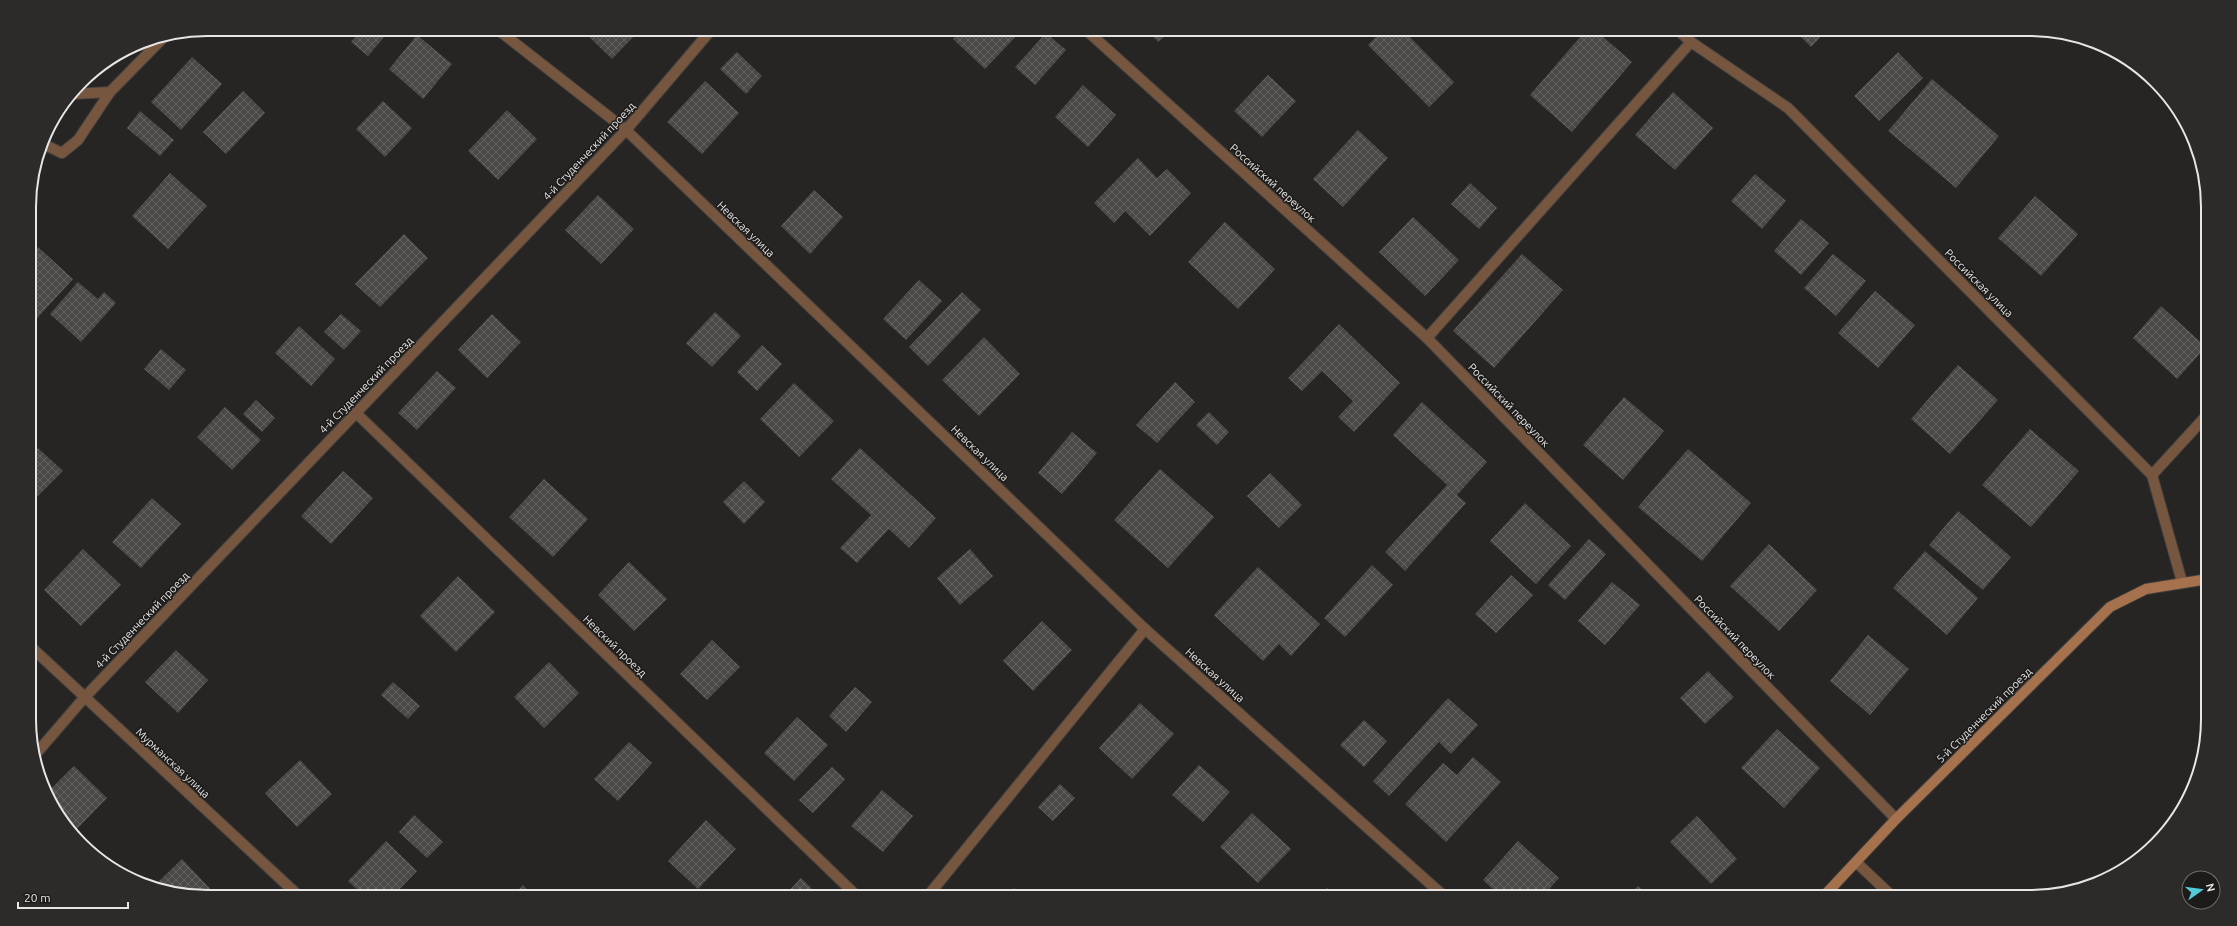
<svg xmlns="http://www.w3.org/2000/svg" width="2237" height="926" viewBox="0 0 2237 926" font-family="Ubuntu,sans-serif">
	<style>
		.building { fill: url(#building-cross-hatch) }
		.lines { fill: none; stroke-linecap: round; stroke-linejoin: round }
		.service-casing { stroke: #42403e; stroke-width: 12 }
		.minor-casing { stroke: #42403e; stroke-width: 12 }
		.secondary-casing { stroke: #42403e; stroke-width: 12 }
		.service { stroke: #775640; stroke-width: 10 }
		.minor { stroke: #775640; stroke-width: 10 }
		.secondary { stroke: #a6714d; stroke-width: 10 }
		.labels { text-anchor: middle; stroke-width: 3; stroke-linejoin: round; paint-order: stroke }
		.street-label { font-size: 11px; fill: #e7e6e5; stroke: #1d1b1a }
		.rim { fill: none; stroke: #e7e6e5; stroke-width: 2 }
	</style>
	<defs>
		<pattern id="building-cross-hatch" width="8" height="8" patternUnits="userSpaceOnUse"><rect width="8" height="8" fill="#4b4947"/><path d="M0 0l8 8M0 8l8-8" fill="none" stroke="#656361"/></pattern>
	</defs>
	<rect width="100%" height="100%" fill="#272523"/>
	<g class="building">
		<path d="M362,29h29l-23,27 -17,-14z"/>
		<path d="M581,29h60l-29,30z"/>
		<path d="M962,29h61l-38,40 -32,-30z"/>
		<path d="M1146,29h26l-14,13z"/>
		<path d="M1384,29h18l52,53 -25,25 -61,-62z"/>
		<path d="M1493,29h10l-5,5z"/>
		<path d="M1587,29h7l38,33 -60,70 -42,-37z"/>
		<path d="M1793,29h35l-17,18z"/>
		<path d="M1046,33l20,17 -31,35 -20,-18z"/>
		<path d="M417,35l35,29 -29,35 -34,-30z"/>
		<path d="M737,52l25,24 -16,18 -26,-25z"/>
		<path d="M1898,52l25,26 -44,43 -25,-25z"/>
		<path d="M192,57l30,27 -41,46 -30,-28z"/>
		<path d="M1268,75l28,26 -34,36 -28,-26z"/>
		<path d="M1932,79l67,57 -43,52 -68,-57z"/>
		<path d="M705,81l34,32 -37,41 -35,-32z"/>
		<path d="M1083,85l33,30 -28,32 -33,-30z"/>
		<path d="M243,91l22,22 -39,41 -23,-22z"/>
		<path d="M1673,92l40,36 -38,42 -40,-35z"/>
		<path d="M383,101l29,27 -27,29 -29,-28z"/>
		<path d="M507,110l30,29 -39,41 -30,-29z"/>
		<path d="M140,111l34,29 -14,16 -33,-28z"/>
		<path d="M1358,130l30,28 -45,49 -30,-28z"/>
		<path d="M1138,158l19,20 10,-9 24,24 -41,43 -25,-25 -11,12 -20,-20z"/>
		<path d="M170,173l37,33 -39,43 -36,-33z"/>
		<path d="M1755,174l31,27 -24,28 -31,-28z"/>
		<path d="M1470,183l27,25 -18,21 -28,-25z"/>
		<path d="M814,190l29,27 -33,37 -29,-28z"/>
		<path d="M598,195l36,34 -33,35 -36,-34z"/>
		<path d="M2035,196l43,38 -37,42 -43,-38z"/>
		<path d="M1413,217l46,43 -34,36 -46,-44z"/>
		<path d="M1801,219l28,24 -28,32 -27,-24z"/>
		<path d="M1225,222l50,47 -37,40 -50,-47z"/>
		<path d="M404,234l24,24 -48,49 -25,-23z"/>
		<path d="M38,247l35,32 -43,47v-70z"/>
		<path d="M1522,254l41,36 -69,78 -41,-37z"/>
		<path d="M1833,254l33,27 -30,35 -32,-28z"/>
		<path d="M919,280l23,21 -36,39 -23,-21z"/>
		<path d="M78,282l20,17 6,-7 12,11 -35,39 -31,-28z"/>
		<path d="M1875,291l40,34 -37,43 -40,-35z"/>
		<path d="M962,292l19,18 -53,56 -19,-19z"/>
		<path d="M2161,306l45,41 -29,32 -44,-41z"/>
		<path d="M715,312l26,24 -29,31 -26,-24z"/>
		<path d="M341,314l20,17 -17,19 -20,-18z"/>
		<path d="M492,314l29,28 -34,36 -29,-28z"/>
		<path d="M1339,324l61,59 -46,49 -16,-15 15,-16 -31,-30 -20,20 -14,-13z"/>
		<path d="M299,326l36,33 -24,27 -36,-33z"/>
		<path d="M984,337l36,37 -41,42 -37,-36z"/>
		<path d="M762,345l20,19 -25,27 -20,-19z"/>
		<path d="M161,349l25,21 -17,20 -25,-21z"/>
		<path d="M1958,365l40,35 -48,54 -39,-35z"/>
		<path d="M437,371l19,17 -39,42 -19,-17z"/>
		<path d="M1175,382l20,20 -38,41 -21,-18z"/>
		<path d="M794,383l40,38 -35,36 -39,-38z"/>
		<path d="M1624,397l40,34 -41,49 -40,-35z"/>
		<path d="M256,400l19,18 -13,14 -19,-18z"/>
		<path d="M1422,402l65,60 -30,33 9,8 -61,68 -20,-19 62,-67 -54,-50z"/>
		<path d="M225,407l36,33 -29,30 -35,-33z"/>
		<path d="M1209,412l20,20 -12,13 -21,-20z"/>
		<path d="M2030,429l49,42 -48,56 -49,-42z"/>
		<path d="M1072,432l25,21 -35,41 -24,-21z"/>
		<path d="M38,448l25,23 -27,27 -6,-6v-36z"/>
		<path d="M860,448l76,70 -27,30 -20,-19 -32,34 -17,-15 31,-33 -40,-36z"/>
		<path d="M1688,449l63,54 -49,58 -64,-54z"/>
		<path d="M1160,469l54,48 -46,51 -54,-48z"/>
		<path d="M343,471l30,27 -42,46 -30,-28z"/>
		<path d="M1270,473l32,32 -23,23 -32,-32z"/>
		<path d="M544,479l44,40 -35,38 -44,-40z"/>
		<path d="M744,481l21,21 -21,22 -21,-22z"/>
		<path d="M152,498l29,26 -40,44 -29,-26z"/>
		<path d="M1525,503l46,43 -35,38 -46,-43z"/>
		<path d="M1958,511l53,46 -28,33 -54,-45z"/>
		<path d="M1589,539l17,15 -41,46 -17,-15z"/>
		<path d="M1769,544l48,46 -38,41 -49,-45z"/>
		<path d="M83,549l38,36 -40,41 -37,-36z"/>
		<path d="M970,549l23,27 -33,29 -23,-27z"/>
		<path d="M1925,551l53,47 -31,37 -54,-47z"/>
		<path d="M629,562l38,37 -33,32 -36,-36z"/>
		<path d="M1372,565l21,20 -48,52 -21,-19z"/>
		<path d="M1258,567l62,57 -29,32 -12,-12 -16,17 -49,-46z"/>
		<path d="M1511,575l22,20 -37,38 -21,-19z"/>
		<path d="M458,576l37,36 -39,40 -36,-36z"/>
		<path d="M1612,582l28,23 -35,40 -27,-24z"/>
		<path d="M1042,621l30,29 -39,41 -30,-30z"/>
		<path d="M1868,635l41,34 -39,46 -40,-34z"/>
		<path d="M712,640l28,27 -33,33 -27,-26z"/>
		<path d="M176,650l32,30 -30,33 -33,-31z"/>
		<path d="M549,662l30,31 -35,35 -30,-31z"/>
		<path d="M1708,671l26,26 -29,27 -25,-26z"/>
		<path d="M393,682l27,24 -12,13 -27,-24z"/>
		<path d="M855,687l17,15 -26,30 -17,-16z"/>
		<path d="M1448,698l30,27 -27,29 -12,-12 -50,54 -16,-15z"/>
		<path d="M1140,703l34,31 -42,45 -33,-31z"/>
		<path d="M797,717l31,28 -34,36 -30,-28z"/>
		<path d="M1364,720l23,21 -23,26 -24,-22z"/>
		<path d="M1777,729l43,39 -36,40 -43,-40z"/>
		<path d="M629,742l23,21 -34,38 -24,-22z"/>
		<path d="M1473,757l28,25 -55,60 -41,-38 38,-41 14,12z"/>
		<path d="M300,760l32,34 -35,33 -32,-34z"/>
		<path d="M1199,765l31,27 -27,30 -31,-27z"/>
		<path d="M74,766l33,32 -35,36 -6,-6 -20,-34z"/>
		<path d="M832,767l13,12 -32,34 -14,-13z"/>
		<path d="M1060,784l15,14 -22,23 -15,-14z"/>
		<path d="M882,790l31,26 -30,36 -32,-26z"/>
		<path d="M1252,813l39,36 -33,34 -38,-36z"/>
		<path d="M414,815l29,27 -16,16 -28,-26z"/>
		<path d="M1697,816l40,43 -26,25 -41,-42z"/>
		<path d="M706,820l30,29 -38,40 -30,-28z"/>
		<path d="M386,841l31,30 -25,26h-27l-17,-16z"/>
		<path d="M1518,841l41,37 -17,19h-41l-18,-17z"/>
		<path d="M182,859l36,38h-11l-53,-11z"/>
		<path d="M801,878l19,19h-37z"/>
		<path d="M523,885l12,12h-23z"/>
		<path d="M1638,886l11,11h-22z"/>
		<path d="M1014,888l9,9h-18z"/>
		<path d="M1327,888l10,9h-18z"/>
	</g>
	<g class="lines">
		<defs>
			<g id="service">
				<path d="M73,94l37,-2 53,-54"/>
				<path d="M43,144l19,9 16,-13 32,-48"/>
				<path d="M1427,338l264,-296"/>
				<path d="M1856,862l37,35"/>
				<path d="M927,897l218,-268"/>
			</g>
			<g id="minor">
				<path d="M497,29l129,101 519,499 300,268"/>
				<path d="M1085,29l342,309 469,481"/>
				<path d="M1677,29l14,13 97,66 364,367 30,107"/>
				<path d="M356,413l502,484"/>
				<path d="M2152,475l55,-60"/>
				<path d="M30,646l270,251"/>
				<path d="M34,756l50,-58 542,-568 86,-101"/>
			</g>
			<path id="secondary" d="M1823,897l73,-78 214,-212 36,-18 62,-10"/>
		</defs>
		<use href="#service" class="service-casing"/>
		<use href="#minor" class="minor-casing"/>
		<use href="#secondary" class="secondary-casing"/>
		<use href="#service" class="service"/>
		<use href="#minor" class="minor"/>
		<use href="#secondary" class="secondary"/>
	</g>
	<g class="labels">
		<g class="street-label">
			<text transform="translate(589 151) rotate(-47)" y="4">4-й Студенческий проезд</text>
			<text transform="translate(1273 183) rotate(42)" y="4">Российский переулок</text>
			<text transform="translate(746 229) rotate(44)" y="4">Невская улица</text>
			<text transform="translate(1979 283) rotate(45)" y="4">Российская улица</text>
			<text transform="translate(366 385) rotate(-46)" y="4">4-й Студенческий проезд</text>
			<text transform="translate(1509 405) rotate(46)" y="4">Российский переулок</text>
			<text transform="translate(980 453) rotate(44)" y="4">Невская улица</text>
			<text transform="translate(142 620) rotate(-46)" y="4">4-й Студенческий проезд</text>
			<text transform="translate(1735 637) rotate(46)" y="4">Российский переулок</text>
			<text transform="translate(615 646) rotate(44)" y="4">Невский проезд</text>
			<text transform="translate(1215 675) rotate(42)" y="4">Невская улица</text>
			<text transform="translate(1984 715) rotate(-45)" y="4">5-й Студенческий проезд</text>
			<text transform="translate(173 763) rotate(43)" y="4">Мурманская улица</text>
		</g>
	</g>
	<path d="M0 0H2237V926H0ZM207 36H2030A171 171 0 0 1 2201 207V719A171 171 0 0 1 2030 890H207A171 171 0 0 1 36 719V207A171 171 0 0 1 207 36Z" fill="#2d2b2a" fill-rule="evenodd"/>
	<path class="rim" d="M207 36H2030A171 171 0 0 1 2201 207V719A171 171 0 0 1 2030 890H207A171 171 0 0 1 36 719V207A171 171 0 0 1 207 36Z"/>
	<g transform="translate(2201 890) rotate(76)"><circle r="19" fill="#1d1b1a" stroke="#6e6c6b"/>
	<path d="M0-3L7 15L0 10L-7 15Z" fill="#52cbd8"/>
	<text y="-6" font-size="11" font-weight="bold" text-anchor="middle" fill="#e7e6e5">N</text>
	</g>
	<path d="M18 902v6h110v-6" fill="none" stroke="#e7e6e5" stroke-width="2"/>
	<text x="24" y="902" font-size="12" fill="#e7e6e5" stroke="#1d1b1a" stroke-width="3" paint-order="stroke">20 m</text>
</svg>
